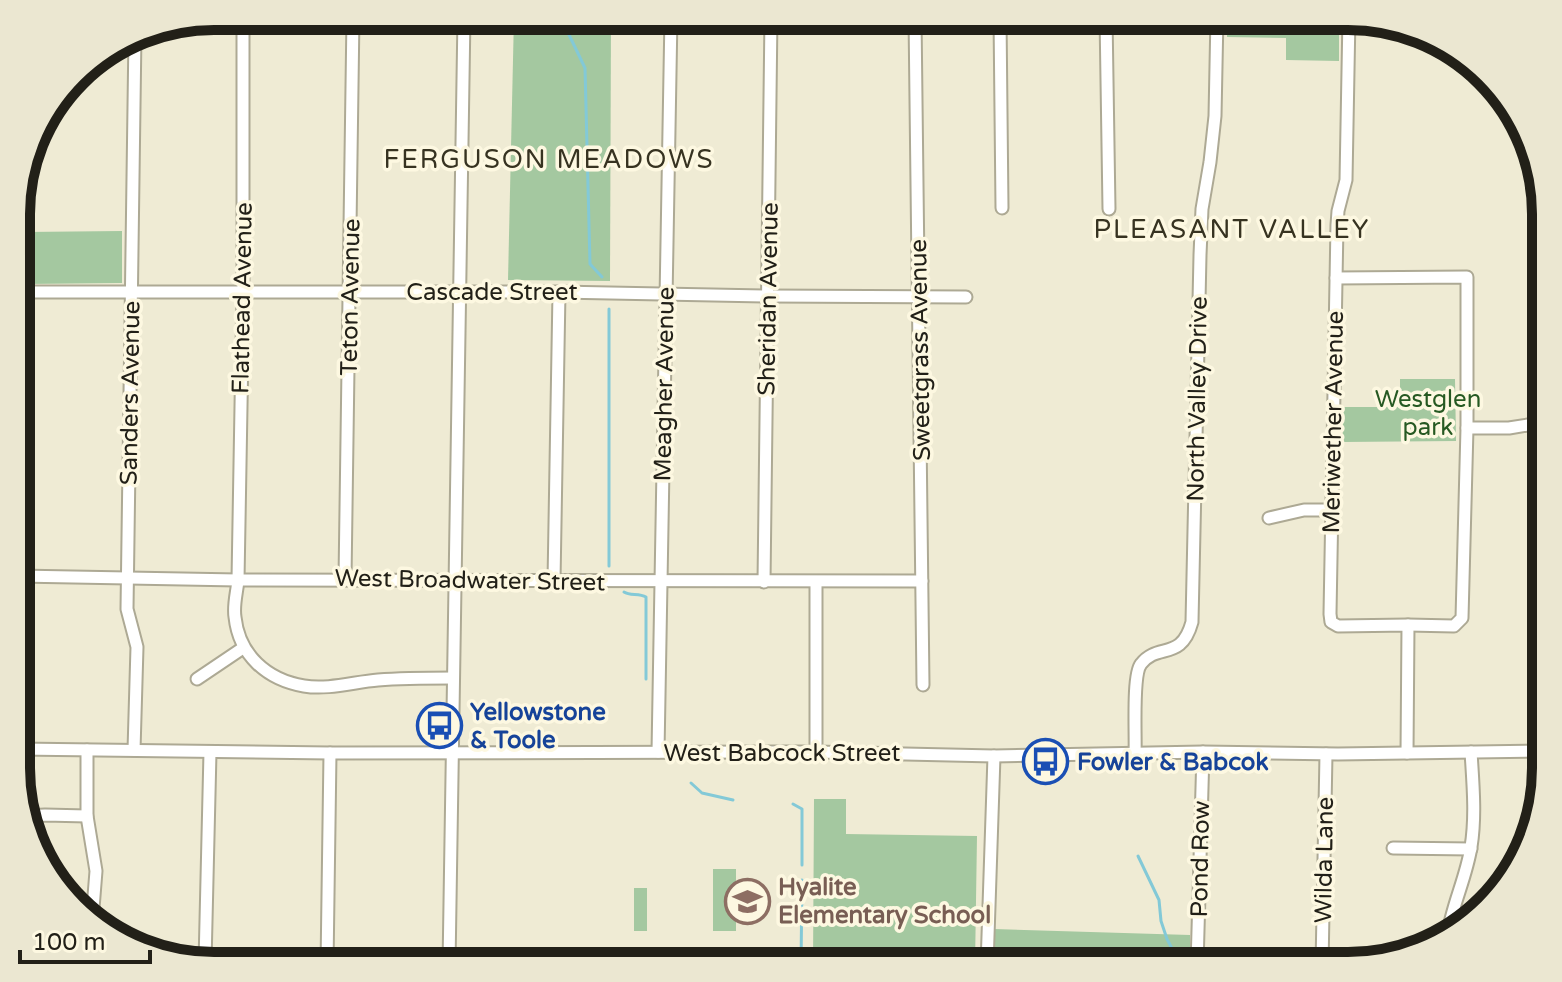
<svg xmlns="http://www.w3.org/2000/svg" width="1562" height="982" viewBox="0 0 1562 982" font-family="'Varela Round',sans-serif">
	<style>
		.green { fill: #a4c8a0 }
		.lines { fill: none; stroke-linecap: round; stroke-linejoin: round }
		.stream { stroke: #83c9d7; stroke-width: 3 }
		.minor-casing { stroke: #ada994; stroke-width: 15 }
		.minor { stroke: #fff; stroke-width: 11 }
		.labels { text-anchor: middle; stroke-width: 7; stroke-linejoin: round; paint-order: stroke }
		.street-label { font-size: 24px; fill: #222018; stroke: #fdf8e1 }
		.park-label { font-size: 24px; fill: #265922; stroke: #fdf8e1 }
		.transit-label { font-size: 24px; font-weight: bold; fill: #164399; stroke: #fdf8e1; text-anchor: start }
		.education-label { font-size: 24px; font-weight: bold; fill: #785e54; stroke: #fdf8e1; text-anchor: start }
		.neighbourhood-label { font-size: 26px; letter-spacing: 2px; fill: #373321; stroke: #fdf8e1 }
		.rim { fill: none; stroke: #222018; stroke-width: 10 }
	</style>
	<rect width="100%" height="100%" fill="#efebd4"/>
	<g class="green">
		<path d="M514,16h97l-1,265 -102,-1z"/>
		<path d="M1227,16h112v45l-53,-1v-22l-59,-1z"/>
		<path d="M1538,221h8v42h-10z"/>
		<path d="M122,231v52l-96,1 -1,-52z"/>
		<path d="M1400,379h55l1,62 -113,1 -1,-35h58z"/>
		<path d="M814,799h32v35l131,2 -2,130h-162z"/>
		<rect x="713" y="869" width="23" height="62"/>
		<rect x="634" y="888" width="13" height="43"/>
		<path d="M994,929l196,6v31h-197z"/>
	</g>
	<g class="lines">
		<g class="stream">
			<path d="M560,16l25,52 5,196 12,13"/>
			<path d="M609,566v-257"/>
			<path d="M624,592c6,4 15,1 22,5v82"/>
			<path d="M691,783l11,10 31,7"/>
			<path d="M793,804l9,5v56"/>
			<path d="M1138,856l21,44 2,21 6,18 14,27"/>
			<path d="M801,966l1,-86"/>
		</g>
		<defs>
			<g id="minor">
				<path d="M243,16v275l-5,289c-1,12 -5,25 -3,37 4,38 32,63 69,69 24,4 50,-4 74,-6 25,-2 50,-2 75,-2"/>
				<path d="M915,16l8,669"/>
				<path d="M1000,16l2,192"/>
				<path d="M1106,16l3,193"/>
				<path d="M1349,16l-3,164 -8,31 -1,14 -7,389 1,8 7,4 70,-1 -1,128"/>
				<path d="M1336,278l131,-1v151l-5,190 -8,8 -46,-1"/>
				<path d="M18,292h541l209,4 198,1"/>
				<path d="M1467,428h42l37,-6"/>
				<path d="M1269,518l35,-8h28"/>
				<path d="M18,534l5,-362"/>
				<path d="M18,576l220,4 684,1"/>
				<path d="M345,579l8,-563"/>
				<path d="M554,581l5,-289"/>
				<path d="M764,582l7,-566"/>
				<path d="M816,582v170"/>
				<path d="M197,679l46,-31"/>
				<path d="M18,749l312,4 486,-1 178,4 209,-4 135,2 208,-3"/>
				<path d="M87,750v66l9,55 -4,50"/>
				<path d="M134,750l3,-103 -10,-38 8,-575"/>
				<path d="M658,752l13,-736"/>
				<path d="M1135,753c1,-16 -3,-78 6,-89 17,-22 40,-2 51,-42l8,-367 2,-46 8,-47 5,-46 2,-100"/>
				<path d="M1529,814h5"/>
				<path d="M26,816l19,-1 42,1"/>
				<path d="M1393,848l78,1"/>
				<path d="M1447,939c4,-32 19,-60 24,-92 5,-31 2,-63 0,-95"/>
				<path d="M205,963l5,-211"/>
				<path d="M327,966l3,-213"/>
				<path d="M449,966l15,-950"/>
				<path d="M987,966l7,-210"/>
				<path d="M1197,966l6,-214"/>
				<path d="M1322,966l4,-212"/>
			</g>
		</defs>
		<use href="#minor" class="minor-casing"/>
		<use href="#minor" class="minor"/>
	</g>
	<defs>
		<symbol id="bus-ring" viewBox="-11 -11 22 22"><circle r="9.5" fill="#fdf8e1" stroke="#1a4fb4" stroke-width="1.5"/><path d="M-5-6H5V4H4V6H2V4H-2V6H-4V4H-5ZM-3.5-4V0h7V-4ZM-3.5 1.2v1.5H-2V1.2ZM2 1.2v1.5H3.5V1.2Z" fill="#1a4fb4"/></symbol>
		<symbol id="school-ring" viewBox="-11 -11 22 22"><circle r="9.5" fill="#fdf8e1" stroke="#8d6e63" stroke-width="1.5"/><path d="M0-5L7-2L0 1L-7-2ZM-4 1L0 2.5L4 1V4Q0 6-4 4Z" fill="#8d6e63"/></symbol>
	</defs>
	<g fill-rule="evenodd">
		<use href="#bus-ring" x="414" y="700" width="51" height="51"/>
		<use href="#bus-ring" x="1020" y="736" width="51" height="51"/>
		<use href="#school-ring" x="722" y="876" width="51" height="51"/>
	</g>
	<g class="labels">
		<g class="street-label">
			<text x="492" y="300">Cascade Street</text>
			<text transform="translate(350 297) rotate(-89)" y="8">Teton Avenue</text>
			<text transform="translate(242 298) rotate(-89)" y="8">Flathead Avenue</text>
			<text transform="translate(768 299) rotate(-89)" y="8">Sheridan Avenue</text>
			<text transform="translate(920 350) rotate(-91)" y="8">Sweetgrass Avenue</text>
			<text transform="translate(664 384) rotate(-89)" y="8">Meagher Avenue</text>
			<text transform="translate(130 393) rotate(-89)" y="8">Sanders Avenue</text>
			<text transform="translate(1197 399) rotate(-89)" y="8">North Valley Drive</text>
			<text transform="translate(1333 422) rotate(-89)" y="8">Meriwether Avenue</text>
			<text transform="translate(470 580) rotate(1)" y="8">West Broadwater Street</text>
			<text x="782" y="761">West Babcock Street</text>
			<text transform="translate(1200 859) rotate(-89)" y="8">Pond Row</text>
			<text transform="translate(1324 860) rotate(-89)" y="8">Wilda Lane</text>
		</g>
		<g class="park-label">
			<text x="1428" y="407">Westglen<tspan x="1428" dy="28">park</tspan></text>
		</g>
		<g class="transit-label">
			<text x="470" y="720">Yellowstone<tspan x="470" dy="28">&amp; Toole</tspan></text>
			<text x="1077" y="770">Fowler &amp; Babcok</text>
		</g>
		<g class="education-label">
			<text x="778" y="895">Hyalite<tspan x="778" dy="28">Elementary School</tspan></text>
		</g>
		<g class="neighbourhood-label">
			<text x="549" y="168">FERGUSON MEADOWS</text>
			<text x="1232" y="238">PLEASANT VALLEY</text>
		</g>
	</g>
	<path d="M0 0H1562V982H0ZM214 30H1348A184 184 0 0 1 1532 214V768A184 184 0 0 1 1348 952H214A184 184 0 0 1 30 768V214A184 184 0 0 1 214 30Z" fill="#ebe7d1" fill-rule="evenodd"/>
	<path class="rim" d="M214 30H1348A184 184 0 0 1 1532 214V768A184 184 0 0 1 1348 952H214A184 184 0 0 1 30 768V214A184 184 0 0 1 214 30Z"/>
	<path d="M20 950v12h130v-12" fill="none" stroke="#222018" stroke-width="4"/>
	<text x="32" y="950" font-size="24" fill="#222018" stroke="#fdf8e1" stroke-width="6" paint-order="stroke">100 m</text>
</svg>
